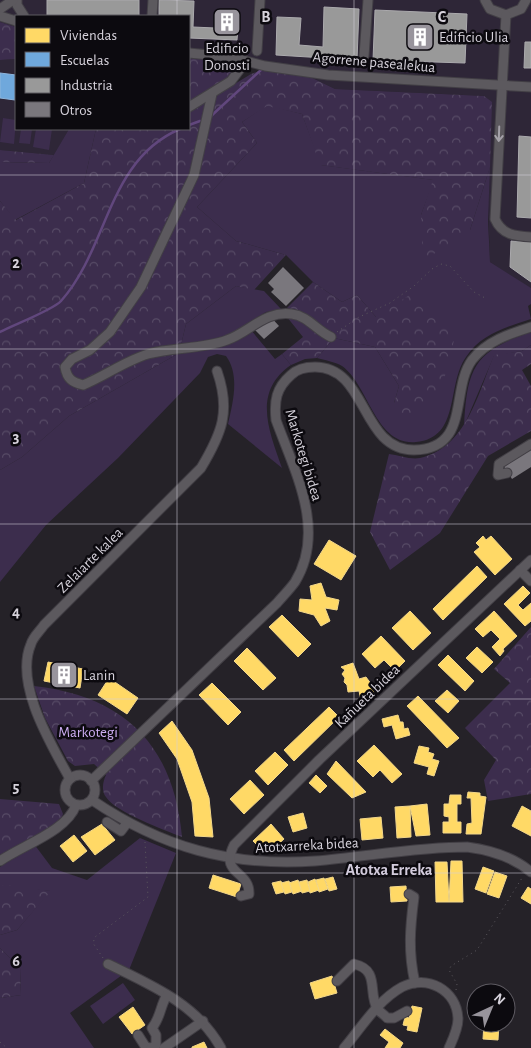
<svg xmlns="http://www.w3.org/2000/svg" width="531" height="1048" viewBox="0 0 531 1048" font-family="'Alegreya Sans',sans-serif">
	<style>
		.built { fill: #2e2637 }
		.grass { fill: #3c2d4d }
		.forest { fill: url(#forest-crowns) }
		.homes { fill: #ffd966; stroke: #f3d789 }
		.schools { fill: #6fa8dc; stroke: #8eb5dc }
		.industry { fill: #999; stroke: #abaaad }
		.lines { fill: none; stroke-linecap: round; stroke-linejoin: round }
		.stream { stroke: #61477d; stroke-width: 2.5 }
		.building { fill: #7a777d }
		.minor-casing { stroke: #423f45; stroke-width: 11 }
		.path { stroke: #5c595e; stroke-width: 1; stroke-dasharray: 1 4; stroke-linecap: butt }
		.minor { stroke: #5c595e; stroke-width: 9 }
		.oneway { stroke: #a5a2a9 }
		.grid { fill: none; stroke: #d6d2db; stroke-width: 1; stroke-opacity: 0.55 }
		.labels { text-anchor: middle; stroke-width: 5; stroke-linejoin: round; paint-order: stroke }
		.poi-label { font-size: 15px; fill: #d6d2db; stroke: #0c0a0f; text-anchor: start }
		.street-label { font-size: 15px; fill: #d6d2db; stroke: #0c0a0f }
		.park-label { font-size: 15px; fill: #cdaef3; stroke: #0c0a0f }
		.neighbourhood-label { font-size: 16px; font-weight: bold; fill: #d2cbdc; stroke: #0c0a0f }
		.grid-label { font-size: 16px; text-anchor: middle; font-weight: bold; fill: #d6d2db; stroke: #0c0a0f; stroke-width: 5; stroke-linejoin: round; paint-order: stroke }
	</style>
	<defs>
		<pattern id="forest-crowns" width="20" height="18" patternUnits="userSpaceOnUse" patternTransform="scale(1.25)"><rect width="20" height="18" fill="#3c2d4d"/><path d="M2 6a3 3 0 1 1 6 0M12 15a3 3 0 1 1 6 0" fill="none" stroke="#574b66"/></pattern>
	</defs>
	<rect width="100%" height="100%" fill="#252228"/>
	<g class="built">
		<path d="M0,0h531v289l-41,-27 -6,-166 -149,-7 -31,-15 -42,-4 -30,-9 -43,-4v-41h-173v11l-16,-5z"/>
		<path d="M16,59v70h53l-15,26 -54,-5v-90z"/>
	</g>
	<g class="grass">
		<path d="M267,105l35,9 19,51 113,15 -13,35 49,15 20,-63 -2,53 2,42 41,26v16l-3,2 3,13c-24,8 -50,15 -65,38 -20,28 -5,81 -50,85 -41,4 -47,-57 -74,-76 -7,-4 -18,-6 -25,-8l17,-20 41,9 24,39 -5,17h44l-62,-86 -19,-22 -15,7 -29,-20 -27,-27 -50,-14 -39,-34 60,-64 -15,-21z"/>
		<path d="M3,118l13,2 -2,24 -14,-2z"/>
		<path d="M21,129h11l-2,15 -11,-1z"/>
		<path d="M36,129h16l-3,21 -16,-3z"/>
		<path d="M69,129h27l-12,54 -69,37 -15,-19v-39l49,1z"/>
		<path d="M236,286l28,5 17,18 -15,3 -20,12 29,35 7,-5 9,11c-39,27 -22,66 -9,103l-54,-44c5,-22 12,-49 -2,-68l-9,-2 -9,3 -8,16 -82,85 -72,67 -46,57v-112l22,-13 47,-41 110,-63 7,-29z"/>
		<path d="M531,332v13l-9,6 -28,5 -30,70c3,-58 10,-75 67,-94z"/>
		<path d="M140,838l36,15 -47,117 -59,43 24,35h-94v-50l21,-3 -1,-27 -20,-20v-13l17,-5 33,-39 -50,-5v-19l34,-23 18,24 35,12z"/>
		<path d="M123,983l12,17 -32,24 -13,-18z"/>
	</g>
	<g class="forest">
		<path d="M0,22l16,5v32l-16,1z"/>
		<path d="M189,57l43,4 4,6 -7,12 -40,24z"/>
		<path d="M262,70l42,4 31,15 149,7 8,6 -2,65 -20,63 -47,31 -2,-46 12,-35 -113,-15 -18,-51 -35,-8 -25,16 15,21 -60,64 39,34 50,14 -32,35 -18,-4 -50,38 -7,29 -110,63 -47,41 -22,13v-269l16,19 68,-37 12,-54h93v-17l62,-38z"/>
		<path d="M0,150l54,5 -5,8 -49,-1z"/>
		<path d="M313,282l29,20 15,-7 19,22 35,-23 46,35 -19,74 -33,16 -11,-16 5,-17 -24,-39 -41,-9 -17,20 -12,1 -14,6 -9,-11 21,-17 -20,-25z"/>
		<path d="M531,345v19l-9,6 9,16v45l-43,25 -48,77 -50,37 -20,-38 19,-78c9,1 22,6 31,4 46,-10 58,-64 74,-103l28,-4z"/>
		<path d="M531,627v167l-43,7 -4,-21 12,-20 -31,-32 45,-45 -16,-14z"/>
		<path d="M34,686c91,10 140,60 148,151 -17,-7 -67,-25 -76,-40 -5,-6 -3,-16 0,-22l-12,-11 -19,2 -7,-5 -23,-43z"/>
		<path d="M0,799l59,5 4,10 -4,10 -59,33z"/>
		<path d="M8,885l43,6 -34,39 -17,5v-49z"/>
		<path d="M0,948l20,20 1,27 -21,3z"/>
	</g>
	<g class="homes">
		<path d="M483,536l3,4 5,-4 21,23 -17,16 -21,-23 6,-5 -4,-4z"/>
		<path d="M329,540l27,16 -15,24 -27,-16z"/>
		<path d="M477,566l10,11 -44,43 -10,-11z"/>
		<path d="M321,583l5,14 13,3 -2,10 -12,-2 5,13 -9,5 -7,-11 -15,-4 1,-12 12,1 -2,-14z"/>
		<path d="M523,586l7,7 -12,12 5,5 8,-7v18l-6,5 -21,-22z"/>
		<path d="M410,611l21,22 -18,17 -21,-22z"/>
		<path d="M494,611l23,25 -14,13 1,2 -4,5 -8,-9 8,-8 -9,-9 -8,7 -8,-8z"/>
		<path d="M282,615l29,29 -13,13 -29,-30z"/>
		<path d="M381,636l24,25 -10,10 -11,-11 -9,8 -13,-14z"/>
		<path d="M477,647l16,15 -11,11 -16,-15z"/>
		<path d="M247,648l29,30 -13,12 -29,-29z"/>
		<path d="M448,655l26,26 -9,10 -27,-26z"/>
		<path d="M48,662l35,7 -3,19 -36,-7z"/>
		<path d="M353,663l6,16 7,-2 11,15 -15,13 -3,-14 -11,1 -1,-7 -3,-3 1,-4 -3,-4 3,-4 -4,-3z"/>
		<path d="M109,678l29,20 -11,16 -29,-19z"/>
		<path d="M212,683l29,29 -13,13 -29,-30z"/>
		<path d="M447,690l12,11 -11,12 -13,-12z"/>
		<path d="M418,696l41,42 -12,10 -40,-42z"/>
		<path d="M329,707l10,10 -45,44 -10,-11z"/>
		<path d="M398,715l2,7h3l1,7 4,-1 2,7 -14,4 -4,-14 -8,2 -2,-8z"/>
		<path d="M172,721l20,29 17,48 4,39 -18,-1 -3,-34 -15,-43 -18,-26z"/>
		<path d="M374,745l28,29 -10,9 -12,-13 -7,7 -16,-16z"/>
		<path d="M419,746l10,2 -1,4 6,2 -2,5 7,2 -5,15 -7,-2 2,-7 -15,-4z"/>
		<path d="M275,752l13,13 -20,20 -13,-14z"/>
		<path d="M336,761l30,31 -14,6 -25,-24z"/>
		<path d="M316,775l11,11 -7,7 -11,-10z"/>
		<path d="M250,780l14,15 -20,19 -14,-15z"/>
		<path d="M468,792l12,1v3l6,1 -5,37h-15l1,-10 5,-1 -1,-25h-4z"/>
		<path d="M450,795h11v9h-4v18h4v11h-18v-11h6v-5l-5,-1v-12h5z"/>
		<path d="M427,804l3,31 -14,1 -6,-30z"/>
		<path d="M410,806l1,31 -14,1 -2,-31z"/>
		<path d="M522,806l9,5v25l-19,-10z"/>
		<path d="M303,813l4,15 -14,4 -5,-15z"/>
		<path d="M381,817l2,21 -21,2 -2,-21z"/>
		<path d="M102,824l13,16 -20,15 -14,-18z"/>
		<path d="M271,824l13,15 -10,9 -4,-5 -5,4 -4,-4 -3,3 -5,-5z"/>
		<path d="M74,835l13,16 -14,11 -13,-16z"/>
		<path d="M451,861h11l1,41h-14z"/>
		<path d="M435,862h12l2,40h-13z"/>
		<path d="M483,867l11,4 -8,22 -11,-4z"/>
		<path d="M495,872l12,4 -8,22 -12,-4z"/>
		<path d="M213,875l28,9 -4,13 -28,-9z"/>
		<path d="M333,877l4,12 -8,2 -4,-12z"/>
		<path d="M324,878l4,11 -9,3 -3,-12z"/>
		<path d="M315,879l4,11 -9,3 -2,-11z"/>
		<path d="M298,880l4,11 -9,3 -4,-11z"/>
		<path d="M307,880l3,11 -8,2 -3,-11z"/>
		<path d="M281,881l3,11 -8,2 -4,-11z"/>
		<path d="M289,881l3,11 -7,2 -4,-11z"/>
		<path d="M406,886l1,15 -16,1 -1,-15z"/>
		<path d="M528,887l3,2v15l-10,-6z"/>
		<path d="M332,976l5,17 -22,6 -5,-16z"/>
		<path d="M412,1006l10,2 -5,24 -10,-2 1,-4 -5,-1 2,-8 4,1z"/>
		<path d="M133,1007l12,18 -13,9 -13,-17z"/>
		<path d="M484,1023h15l-1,17 -15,-1z"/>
		<path d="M385,1029l18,14 -3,5h-15l4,-6 -9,-7z"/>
		<path d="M204,1042l3,6h-15v-1z"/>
	</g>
	<path class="schools" d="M0,73l16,2 -1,25 -15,-2z"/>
	<g class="industry">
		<path d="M47,0h92v16l-92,-1z"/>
		<path d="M159,0l35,1 -1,26 22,1 1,-14 23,1 -2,25 -48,-2v-22h-30z"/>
		<path d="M324,7l35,2 -2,51 -81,-5 1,-38 24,1 -2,27 24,2z"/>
		<path d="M375,10l92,4 -2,49 -92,-3z"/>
		<path d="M525,42h6v26h-7z"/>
		<path d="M519,136l12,1v81l-14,-1z"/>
		<path d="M511,241l20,1v40l-21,-15z"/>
	</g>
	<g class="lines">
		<g class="stream">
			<path d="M210,117l52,-48"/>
			<path d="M189,125l11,-4"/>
			<path d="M0,332c13,-7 53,-22 61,-31 48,-54 46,-141 119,-172"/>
		</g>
	</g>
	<g class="building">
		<path d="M283,267l21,21 -18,18 -15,-14 3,-3 -6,-6z"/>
		<path d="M270,316l9,10 -15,13 -9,-9z"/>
		<path d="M531,448v19l-19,12 -9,-14z"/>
	</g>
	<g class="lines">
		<defs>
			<g id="minor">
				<path d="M17,0v5l7,11"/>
				<path d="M485,0l5,9 16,6 15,-6 5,-9"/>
				<path d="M0,9l13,-9"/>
				<path d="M506,15l-11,204c7,16 20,17 36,18"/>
				<path d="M0,16l16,5"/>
				<path d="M152,16l1,-16"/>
				<path d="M257,51l3,-51"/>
				<path d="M189,53l41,4 35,9 63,9 203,12"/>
				<path d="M364,56l4,-56"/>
				<path d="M212,94l-18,81 -53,112 -31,45 -20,18 -18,9 -7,8c2,12 7,15 18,18 22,-9 42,-24 65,-31 25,-7 56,-5 79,-14 23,-8 38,-30 65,-26 16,2 25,17 39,23"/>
				<path d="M189,107l42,-26 15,-20"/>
				<path d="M507,473l-9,2 1,-11 32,-20"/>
				<path d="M520,570l11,11"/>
				<circle cx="80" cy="790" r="15"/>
				<path d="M70,779c-19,-35 -56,-95 -39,-135 2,-7 9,-13 13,-19l157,-157c21,-35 30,-57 16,-97"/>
				<path d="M91,781l186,-178c6,-7 13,-14 18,-21 32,-52 -1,-112 -19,-162 -2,-19 0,-32 15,-45 6,-6 16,-8 24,-8 53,0 45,83 99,83 57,-1 36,-60 58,-90 15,-19 37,-26 59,-33"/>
				<path d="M92,800c69,47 139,67 223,61 50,-4 101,-14 152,-14 23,3 45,9 64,25"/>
				<path d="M107,822l14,9 6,-8"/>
				<path d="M0,861c23,-16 67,-30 76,-56"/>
				<path d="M409,894l5,3c-4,31 -6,55 1,86"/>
				<path d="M241,896l8,-2c1,-24 -30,-19 -15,-49l85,-85 212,-200"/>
				<path d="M108,964c43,21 89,40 113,84"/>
				<path d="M337,981l17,-17c27,6 13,30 24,46 2,2 7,5 9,8h7l13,-7"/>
				<path d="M138,1035l7,11 4,2"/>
				<path d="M151,1048l5,-3v-10l-4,-7c9,-11 8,-22 15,-33"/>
				<path d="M164,1048l39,-27"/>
				<path d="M344,1048c17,-20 34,-48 58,-61 25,-13 55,3 56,32 0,10 -5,20 -9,29"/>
			</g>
		</defs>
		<use href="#minor" class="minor-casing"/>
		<g class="path">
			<path d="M337,332l22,-15 31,-14 24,-17 18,-17 9,-5 9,2 24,26 13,7"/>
			<path d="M103,958l-10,-15 2,-6 53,-40 -3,-55"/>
			<path d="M456,990l1,-6 -8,-14 2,-4 26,-16 45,-72"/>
			<path d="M0,1042l7,6"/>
		</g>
		<use href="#minor" class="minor"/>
	</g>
	<defs><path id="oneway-shaft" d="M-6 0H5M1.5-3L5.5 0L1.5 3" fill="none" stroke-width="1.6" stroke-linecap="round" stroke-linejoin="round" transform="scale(1.25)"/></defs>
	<use class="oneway" href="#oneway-shaft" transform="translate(499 134) rotate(92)"/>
	<path class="grid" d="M177,0v16M354,0v1048M177,129v919M0,175h531M0,349h531M0,524h531M0,699h531M0,873h531"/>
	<defs>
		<symbol id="building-square" viewBox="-11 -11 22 22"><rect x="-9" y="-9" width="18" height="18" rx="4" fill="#98949c" stroke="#0c0a0f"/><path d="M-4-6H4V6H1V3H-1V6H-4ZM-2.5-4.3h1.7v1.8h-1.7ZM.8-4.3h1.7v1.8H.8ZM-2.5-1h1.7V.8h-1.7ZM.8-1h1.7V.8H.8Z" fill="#fff"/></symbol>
	</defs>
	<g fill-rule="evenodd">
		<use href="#building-square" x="211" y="6" width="32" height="32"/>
		<use href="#building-square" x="404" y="21" width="32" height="32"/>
		<use href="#building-square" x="48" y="659" width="32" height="32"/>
	</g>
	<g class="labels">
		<g class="poi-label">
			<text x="439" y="42">Edificio Ulia</text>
			<text x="227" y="53" text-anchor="middle">Edificio<tspan x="227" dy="17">Donosti</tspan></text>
			<text x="83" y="680">Lanin</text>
		</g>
		<g class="street-label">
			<text transform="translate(374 62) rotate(5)" y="5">Agorrene pasealekua</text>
			<text transform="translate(304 455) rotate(73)" y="5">Markotegi bidea</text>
			<text transform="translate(90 560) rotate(-45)" y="5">Zelaiarte kalea</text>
			<text transform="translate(367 696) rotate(-44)" y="5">Kañueta bidea</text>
			<text transform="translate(307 845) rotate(-3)" y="5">Atotxarreka bidea</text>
		</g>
		<g class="park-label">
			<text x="88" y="737">Markotegi</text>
		</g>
		<g class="neighbourhood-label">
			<text x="389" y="875">Atotxa Erreka</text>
		</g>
	</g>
	<g class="grid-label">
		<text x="266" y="22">B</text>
		<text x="442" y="22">C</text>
		<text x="16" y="268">2</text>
		<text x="16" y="442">3</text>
		<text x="16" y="617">4</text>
		<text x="16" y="792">5</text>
		<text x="16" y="966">6</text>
	</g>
	<rect x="15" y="15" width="175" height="115" fill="#0c0a0f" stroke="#5d5a61"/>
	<rect x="25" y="28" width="25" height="15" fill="#ffd966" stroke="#5d5a61"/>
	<text x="60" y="40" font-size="15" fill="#d6d2db">Viviendas</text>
	<rect x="25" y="52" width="25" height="15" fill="#6fa8dc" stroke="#5d5a61"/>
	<text x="60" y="65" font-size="15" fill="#d6d2db">Escuelas</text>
	<rect x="25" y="78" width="25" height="15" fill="#999999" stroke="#5d5a61"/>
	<text x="60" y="90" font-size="15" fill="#d6d2db">Industria</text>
	<rect x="25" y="102" width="25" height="15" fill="#7a777d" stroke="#5d5a61"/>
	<text x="60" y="115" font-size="15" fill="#d6d2db">Otros</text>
	<g transform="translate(491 1008) rotate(44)"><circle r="24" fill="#0c0a0f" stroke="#5d5a61"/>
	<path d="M0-4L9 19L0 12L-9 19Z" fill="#98949c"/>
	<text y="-8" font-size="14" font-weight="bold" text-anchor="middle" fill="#d6d2db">N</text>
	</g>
</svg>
